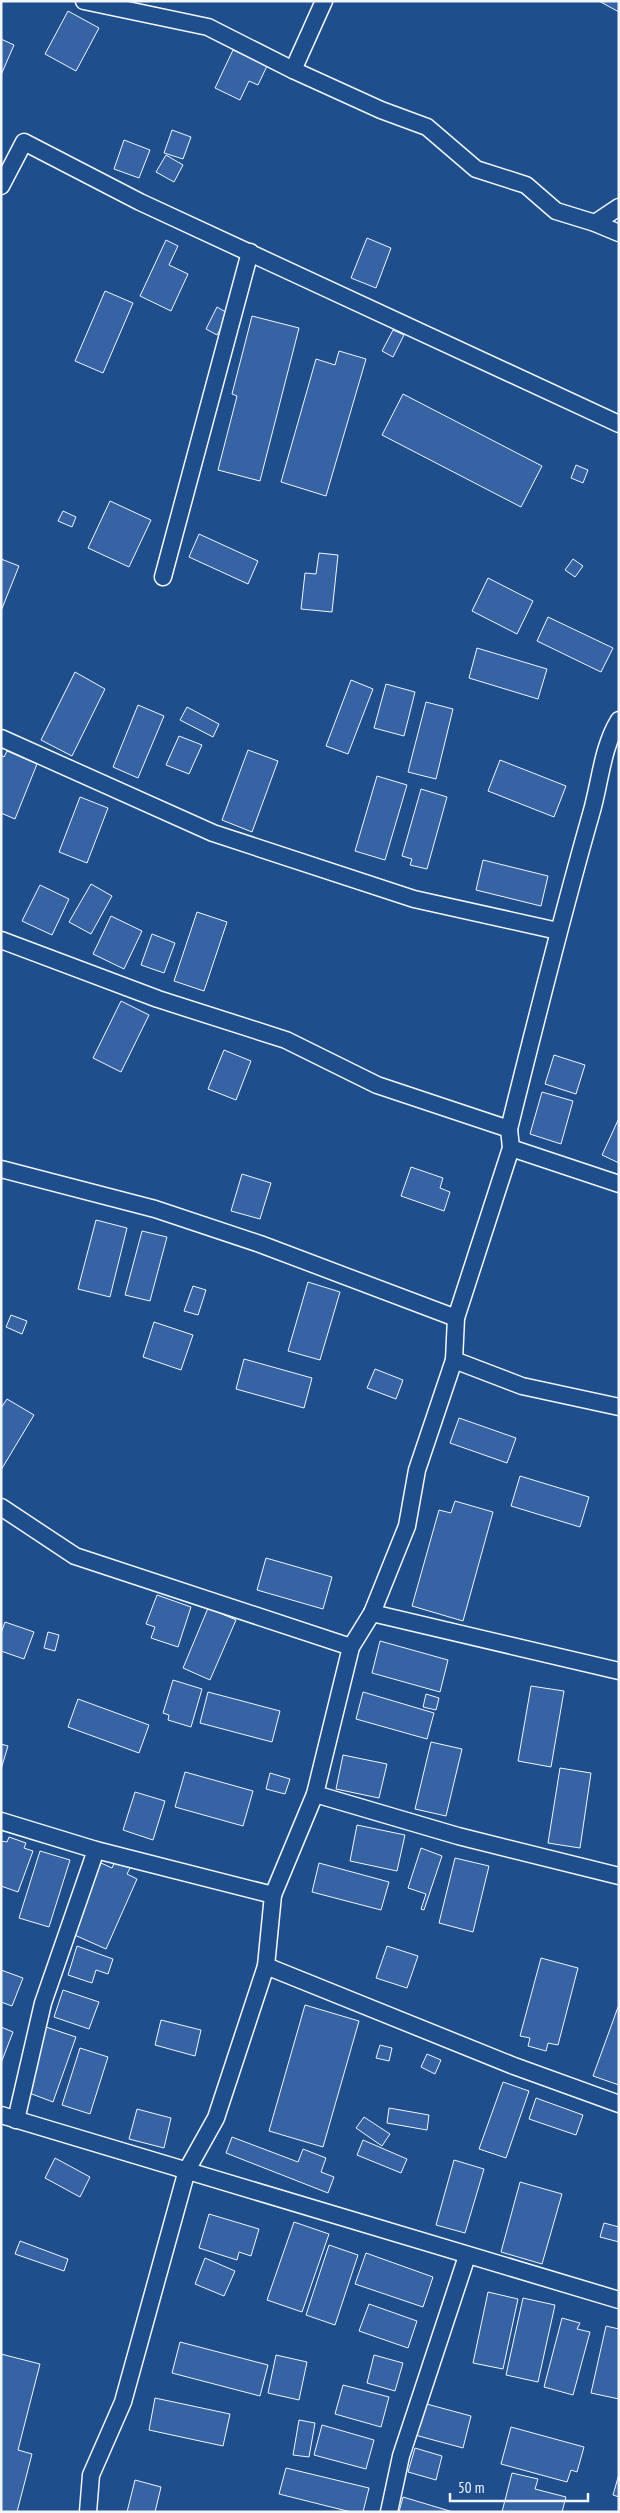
<svg xmlns="http://www.w3.org/2000/svg" width="620" height="2513" viewBox="0 0 620 2513" font-family="'PT Sans Narrow',sans-serif">
	<style>
		.building { fill: #3563a3; stroke: #f2f6ff }
		.lines { fill: none; stroke-linecap: round; stroke-linejoin: round }
		.minor-casing { stroke: #f2f6ff; stroke-width: 19 }
		.minor { stroke: #1f4e8c; stroke-width: 16 }
	</style>
	<rect width="100%" height="100%" fill="#1f4e8c"/>
	<g class="building">
		<path d="M599,1h20v11z"/>
		<path d="M68,11l31,17 -23,43 -31,-17z"/>
		<path d="M1,39l13,6 -13,30z"/>
		<path d="M233,50l34,16 -9,19 -9,-4 -9,19 -25,-12z"/>
		<path d="M172,130l19,7 -8,22 -19,-6z"/>
		<path d="M124,140l26,10 -11,28 -25,-9z"/>
		<path d="M166,155l17,10 -9,17 -18,-10z"/>
		<path d="M367,238l24,10 -15,40 -25,-10z"/>
		<path d="M166,240l12,6 -9,19 19,9 -17,37 -31,-15z"/>
		<path d="M105,291l28,12 -30,70 -28,-12z"/>
		<path d="M217,307l12,7 -12,21 -11,-6z"/>
		<path d="M252,316l47,12 -39,153 -42,-11 19,-74 -5,-2z"/>
		<path d="M393,330l11,5 -11,22 -11,-6z"/>
		<path d="M339,351l27,8 -40,137 -45,-14 35,-123 19,6z"/>
		<path d="M403,394l139,72 -21,41 -139,-72z"/>
		<path d="M576,465l12,5 -5,13 -12,-5z"/>
		<path d="M110,501l41,19 -22,47 -41,-19z"/>
		<path d="M63,511l13,6 -4,10 -14,-6z"/>
		<path d="M199,534l59,27 -10,23 -59,-27z"/>
		<path d="M319,553l19,2 -6,57 -31,-3 4,-36 11,1z"/>
		<path d="M1,559l18,7 -18,45z"/>
		<path d="M573,559l10,7 -8,11 -10,-7z"/>
		<path d="M488,578l45,23 -16,33 -45,-23z"/>
		<path d="M548,617l65,31 -12,24 -64,-31z"/>
		<path d="M477,648l70,21 -9,30 -69,-21z"/>
		<path d="M75,672l30,17 -33,67 -31,-16z"/>
		<path d="M351,680l22,9 -25,65 -22,-8z"/>
		<path d="M386,684l29,8 -11,44 -30,-8z"/>
		<path d="M426,702l27,7 -17,70 -28,-7z"/>
		<path d="M138,705l26,11 -26,62 -25,-11z"/>
		<path d="M187,707l32,17 -6,13 -33,-17z"/>
		<path d="M179,736l23,9 -13,29 -23,-9z"/>
		<path d="M248,750l30,11 -26,71 -30,-12z"/>
		<path d="M7,751l30,13 -22,55 -14,-6v-58l3,2z"/>
		<path d="M500,760l66,26 -12,31 -66,-26z"/>
		<path d="M377,776l30,9 -22,75 -30,-9z"/>
		<path d="M421,789l26,8 -20,72 -17,-4 2,-6 -10,-3z"/>
		<path d="M80,797l28,11 -21,55 -28,-11z"/>
		<path d="M483,860l65,16 -7,30 -65,-16z"/>
		<path d="M91,884l21,12 -21,38 -22,-12z"/>
		<path d="M40,885l29,14 -17,36 -30,-14z"/>
		<path d="M197,912l30,10 -23,69 -30,-10z"/>
		<path d="M111,916l31,15 -18,38 -31,-15z"/>
		<path d="M152,934l23,9 -11,30 -23,-8z"/>
		<path d="M121,1001l28,14 -28,57 -28,-14z"/>
		<path d="M224,1050l27,11 -15,39 -28,-11z"/>
		<path d="M554,1055l31,10 -9,29 -31,-10z"/>
		<path d="M542,1092l31,9 -12,43 -31,-10z"/>
		<path d="M619,1118v45l-17,-8z"/>
		<path d="M411,1167l32,11 -3,10 10,4 -6,19 -43,-15z"/>
		<path d="M242,1174l29,9 -11,36 -29,-8z"/>
		<path d="M96,1220l31,8 -17,69 -32,-8z"/>
		<path d="M142,1231l25,6 -17,64 -25,-6z"/>
		<path d="M308,1282l32,10 -20,68 -32,-9z"/>
		<path d="M193,1286l13,4 -8,25 -14,-4z"/>
		<path d="M11,1315l16,6 -5,13 -16,-7z"/>
		<path d="M154,1322l39,13 -12,35 -38,-13z"/>
		<path d="M244,1359l68,19 -8,30 -68,-19z"/>
		<path d="M375,1369l28,11 -7,19 -29,-11z"/>
		<path d="M7,1399l27,16 -33,55v-62z"/>
		<path d="M459,1418l57,20 -9,25 -57,-20z"/>
		<path d="M520,1476l69,21 -9,30 -69,-21z"/>
		<path d="M455,1501l38,11 -30,109 -51,-15 27,-96 12,3z"/>
		<path d="M266,1558l66,19 -9,32 -66,-19z"/>
		<path d="M157,1595l34,12 -13,40 -27,-9 4,-11 -9,-3z"/>
		<path d="M208,1608l28,12 -26,60 -27,-12z"/>
		<path d="M5,1622l29,10 -10,27 -23,-8v-18z"/>
		<path d="M48,1632l11,3 -4,16 -11,-3z"/>
		<path d="M380,1641l68,19 -8,32 -68,-19z"/>
		<path d="M173,1680l29,9 -11,38 -23,-7 1,-5 -6,-2z"/>
		<path d="M531,1686l33,5 -13,76 -33,-6z"/>
		<path d="M208,1692l72,19 -8,31 -72,-19z"/>
		<path d="M363,1692l71,21 -7,26 -71,-20z"/>
		<path d="M426,1694l13,4 -3,12 -13,-3z"/>
		<path d="M78,1699l71,26 -10,28 -71,-26z"/>
		<path d="M431,1742l31,7 -16,67 -31,-7z"/>
		<path d="M1,1744l7,2 -7,23z"/>
		<path d="M343,1755l44,9 -8,34 -43,-9z"/>
		<path d="M560,1768l31,5 -11,75 -32,-5z"/>
		<path d="M185,1772l68,19 -10,35 -68,-19z"/>
		<path d="M270,1773l20,6 -5,15 -19,-5z"/>
		<path d="M135,1792l30,9 -12,39 -30,-10z"/>
		<path d="M357,1825l48,10 -8,36 -47,-10z"/>
		<path d="M9,1837l17,6 -2,5 9,3 -15,41 -17,-6v-45l6,1z"/>
		<path d="M421,1848l21,8 -18,54 -3,-1 5,-15 -18,-6z"/>
		<path d="M40,1851l30,9 -21,67 -30,-9z"/>
		<path d="M455,1858l34,8 -16,66 -34,-9z"/>
		<path d="M115,1861l15,7 -3,6 10,5 -31,70 -36,-16 31,-70 11,5z"/>
		<path d="M319,1863l70,19 -8,28 -69,-18z"/>
		<path d="M77,1946l36,13 -5,15 -12,-4 -4,13 -24,-8z"/>
		<path d="M387,1946l31,10 -11,32 -31,-10z"/>
		<path d="M541,1958l37,10 -20,77 -10,-2 -2,8 -18,-5 2,-8 -10,-2z"/>
		<path d="M1,1970l22,8 -11,28 -11,-4z"/>
		<path d="M63,1990l36,12 -10,27 -35,-12z"/>
		<path d="M305,2005l54,16 -36,126 -54,-16z"/>
		<path d="M618,2007h1v78l-26,-9z"/>
		<path d="M161,2020l40,10 -6,26 -40,-11z"/>
		<path d="M1,2027l12,5 -12,31z"/>
		<path d="M46,2027l30,10 -23,65 -29,-11z"/>
		<path d="M380,2045l12,3 -3,13 -13,-3z"/>
		<path d="M80,2048l28,9 -18,57 -28,-9z"/>
		<path d="M427,2054l14,6 -6,14 -14,-7z"/>
		<path d="M503,2082l26,9 -23,67 -27,-9z"/>
		<path d="M536,2098l47,17 -7,20 -47,-16z"/>
		<path d="M389,2108l40,7 -2,15 -40,-7z"/>
		<path d="M137,2109l34,9 -7,30 -35,-9z"/>
		<path d="M364,2117l26,17 -8,12 -26,-18z"/>
		<path d="M232,2137l66,25 5,-13 23,9 -5,14 13,5 -6,16 -102,-40z"/>
		<path d="M363,2140l44,19 -6,14 -44,-18z"/>
		<path d="M55,2158l35,19 -10,20 -35,-19z"/>
		<path d="M454,2160l30,9 -19,64 -29,-8z"/>
		<path d="M520,2182l42,12 -20,70 -41,-12z"/>
		<path d="M209,2214l50,15 -8,27 -12,-4 -2,8 -38,-12z"/>
		<path d="M294,2222l35,12 -27,78 -35,-12z"/>
		<path d="M604,2223l15,4v15l-19,-5z"/>
		<path d="M20,2241l48,18 -4,12 -49,-17z"/>
		<path d="M329,2245l29,10 -23,70 -29,-10z"/>
		<path d="M366,2253l67,24 -10,30 -68,-23z"/>
		<path d="M205,2258l30,13 -11,25 -29,-12z"/>
		<path d="M488,2292l30,7 -15,70 -30,-6z"/>
		<path d="M523,2298l32,7 -17,77 -32,-7z"/>
		<path d="M369,2304l48,17 -9,27 -49,-17z"/>
		<path d="M562,2318l18,5 -3,6 13,3 -17,63 -29,-8z"/>
		<path d="M606,2326l13,3v70l-28,-6z"/>
		<path d="M180,2342l88,23 -8,31 -88,-23z"/>
		<path d="M1,2354l39,10 -22,86 14,4 -15,58h-16z"/>
		<path d="M276,2355l31,7 -8,38 -31,-7z"/>
		<path d="M374,2355l29,8 -8,28 -28,-8z"/>
		<path d="M343,2385l46,12 -8,30 -46,-13z"/>
		<path d="M155,2398l75,16 -7,32 -74,-16z"/>
		<path d="M423,2403l48,13 -8,32 -48,-13z"/>
		<path d="M299,2420l16,3 -6,34 -16,-2z"/>
		<path d="M322,2425l52,15 -8,29 -52,-14z"/>
		<path d="M511,2427l73,20 -7,25 -6,-2 -4,12 -66,-18z"/>
		<path d="M415,2448l27,8 -6,24 -28,-8z"/>
		<path d="M286,2468l83,20 -6,24h-12l-72,-18z"/>
		<path d="M512,2473l26,6 -3,10 31,8 -4,15h-60z"/>
		<path d="M619,2474v23l-6,-2z"/>
		<path d="M135,2480l26,7 -6,25h-28z"/>
		<path d="M403,2497l50,15h-54z"/>
	</g>
	<g class="lines">
		<defs>
			<g id="minor">
				<path d="M84,1l124,26 85,43 88,40 46,17 49,42 50,16 30,26 39,12 24,10"/>
				<path d="M293,70l31,-69"/>
				<path d="M1,186l23,-44 116,60 479,222"/>
				<path d="M595,223l24,-16"/>
				<path d="M163,577l87,-325"/>
				<path d="M1,738l212,95 201,66 144,32"/>
				<path d="M1,940l157,59 128,41 91,45 132,44"/>
				<path d="M511,1148l108,36"/>
				<path d="M1,1169l154,40 105,35 196,74"/>
				<path d="M454,1360l68,26 97,21"/>
				<path d="M1,1507l74,49 276,91"/>
				<path d="M372,1613l247,58"/>
				<path d="M315,1794l143,42 161,40"/>
				<path d="M1,1821l95,29 177,45"/>
				<path d="M266,1966l248,100 105,38"/>
				<path d="M1,2115l618,185"/>
				<path d="M16,2120l27,-117 53,-153"/>
				<path d="M88,2512l3,-37 32,-73 64,-232 29,-52 50,-152 7,-71 42,-101 36,-147 21,-34 35,-87 10,-56 37,-110 2,-42 55,-170 -2,-19c26,-105 52,-210 82,-315 9,-30 11,-67 28,-94"/>
				<path d="M389,2512l12,-56 66,-200"/>
			</g>
		</defs>
		<use href="#minor" class="minor-casing"/>
		<use href="#minor" class="minor"/>
	</g>
	<rect width="620" height="2513" fill="none" stroke="#f2f6ff" stroke-width="5"/>
	<path d="M450 2493v8h138v-8" fill="none" stroke="#f2f6ff" stroke-width="2.5"/>
	<text x="458" y="2493" font-size="15" fill="#f2f6ff" stroke="#1f4e8c" stroke-width="4" paint-order="stroke">50 m</text>
</svg>
